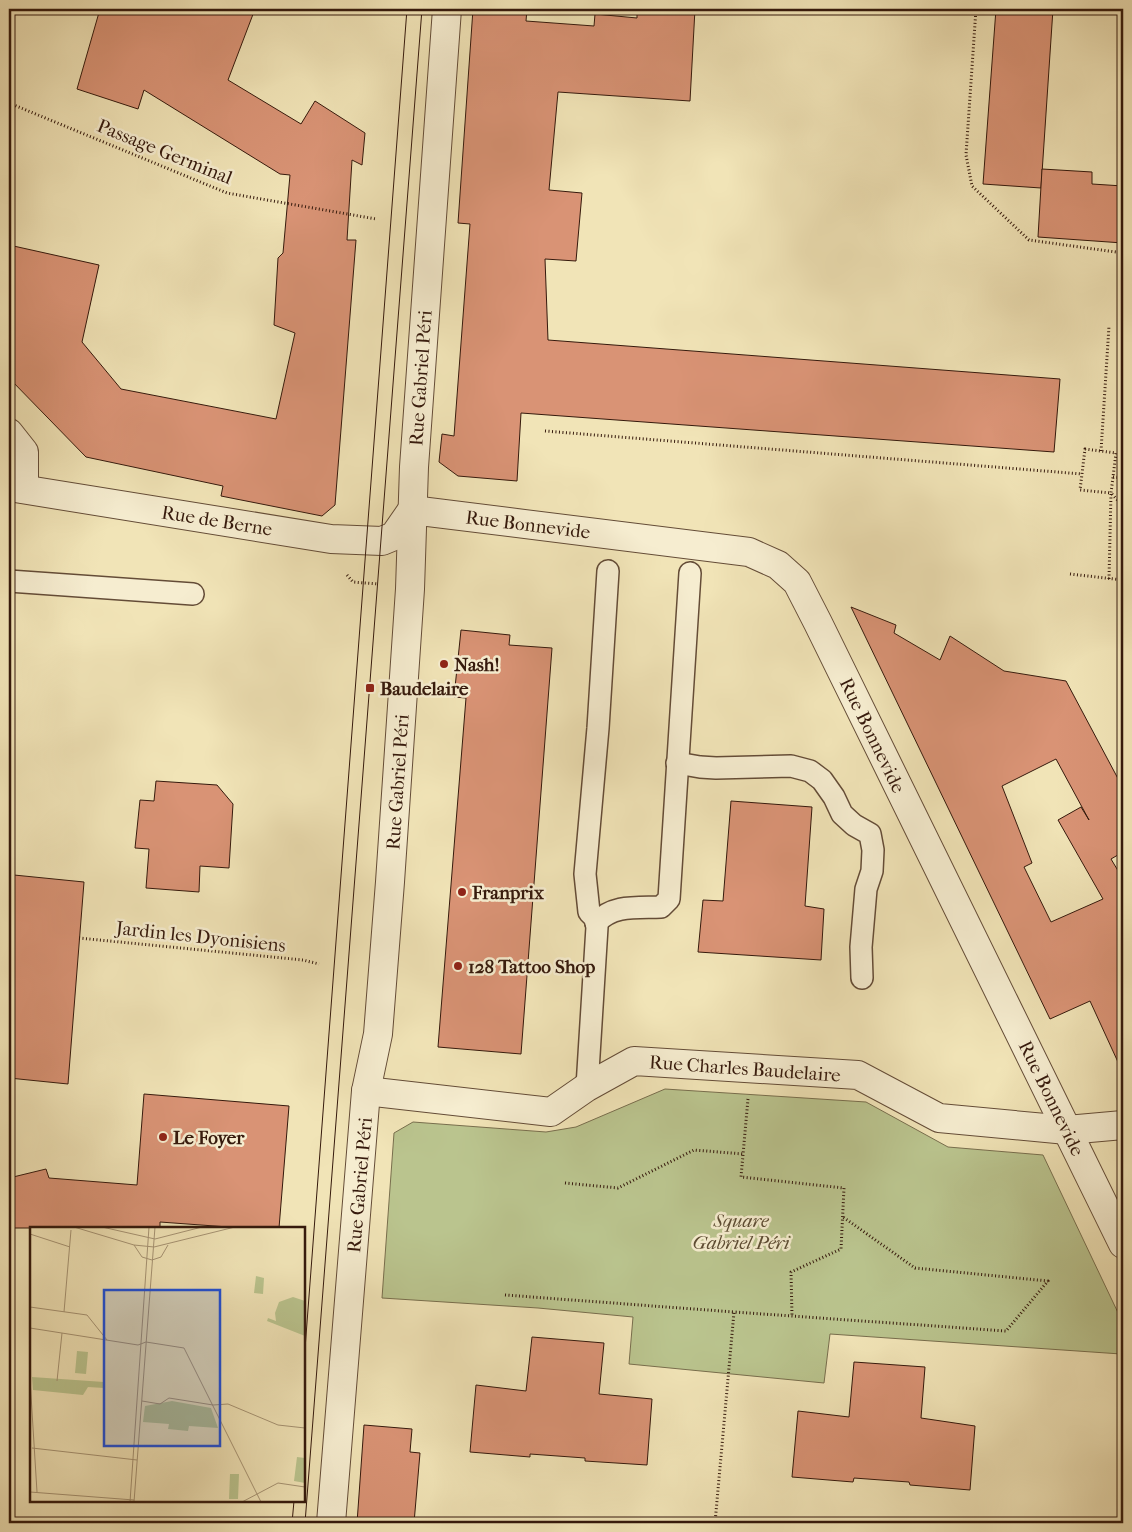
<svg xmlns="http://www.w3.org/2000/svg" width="1132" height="1532" viewBox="0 0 1132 1532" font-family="'IM FELL French Canon',serif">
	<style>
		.green { fill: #bac48e; stroke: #786e4d }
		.building { fill: #d99375; stroke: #35190c; fill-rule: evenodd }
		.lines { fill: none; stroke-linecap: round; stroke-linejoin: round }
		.service-casing { stroke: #644c37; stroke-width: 24 }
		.minor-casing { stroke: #644c37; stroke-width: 30 }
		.tertiary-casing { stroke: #644c37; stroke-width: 30 }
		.path { stroke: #35190c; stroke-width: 3; stroke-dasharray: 1 2.5; stroke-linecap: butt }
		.service { stroke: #f6edd0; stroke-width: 21 }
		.minor { stroke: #f6edd0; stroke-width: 28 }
		.tertiary { stroke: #f6edd0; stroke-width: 28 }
		.tram { stroke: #35190c; stroke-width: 1 }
		.poi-dot { fill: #8f2418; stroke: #f6edd0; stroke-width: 2 }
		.labels { text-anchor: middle; stroke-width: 5; stroke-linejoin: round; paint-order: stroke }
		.street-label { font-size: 19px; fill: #35190c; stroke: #f6edd0 }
		.poi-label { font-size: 19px; font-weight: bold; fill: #35190c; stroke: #f6edd0; text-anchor: start }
		.park-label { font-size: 19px; font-style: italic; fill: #5d4c33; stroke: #f6edd0 }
		.inset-road { fill: none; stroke: #a69373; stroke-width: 1 }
		.view { fill: #1d4ed8; fill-opacity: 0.15; stroke: #1d4ed8; stroke-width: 2.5 }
		.inset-edge { fill: none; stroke: #35190c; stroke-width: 2.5 }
	</style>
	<rect width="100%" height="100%" fill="#f1e4b7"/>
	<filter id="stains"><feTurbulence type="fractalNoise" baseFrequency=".004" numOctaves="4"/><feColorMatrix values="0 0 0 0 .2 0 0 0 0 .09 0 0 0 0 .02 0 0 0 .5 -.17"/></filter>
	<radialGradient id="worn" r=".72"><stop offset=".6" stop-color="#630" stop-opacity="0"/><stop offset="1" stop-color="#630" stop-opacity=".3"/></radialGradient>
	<path class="green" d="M665,1089l201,13 82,45 95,8 78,164v35l-291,-20 -6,49 -195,-19 4,-47 -95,-9 -156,-10 12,-165 19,-11 133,10 30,-5z"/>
	<g class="building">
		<path d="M100,9h155l-27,71 73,44 14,-23 50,32 -3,32 -10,-5 -5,80h9l-21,265 -13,11 -101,-20 2,-10 -137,-29 -77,-79v-133l90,20 -17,77 39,47 155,30 19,-86 -21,-8 4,-67 5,-5 7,-78 -10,-1 -136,-84 -6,19 -61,-20z"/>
		<path d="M473,9h54l-1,12 68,5 1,-12 42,4v-9h58l-5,92 -132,-9 -9,98 33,3 -6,68 -31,-2 3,81 512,39 -6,73 -533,-39 -4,68 -59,-5 -19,-14 3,-28 12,2 16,-212 -12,-1z"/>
		<path d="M996,9h57l-12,179 -58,-4z"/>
		<path d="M1042,169l50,3v12l31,2v57l-85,-6z"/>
		<path d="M851,607l45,18 -2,8 46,27 10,-24 54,35 62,10 57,107v64l-12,7 12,20v194l-33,-72 -40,18zM1056,759l33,61 -8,-13 -23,13 45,79 -52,23 -27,-55 8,-4 -30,-77z"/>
		<path d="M461,630l49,5 -1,10 43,3 -31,406 -83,-7 28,-349 -12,-1z"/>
		<path d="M156,781l61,4 16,19 -4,64 -29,-2 -1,26 -53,-4 3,-39 -14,-1 5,-48 14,1z"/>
		<path d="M731,801l81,6 -7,99 19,3 -3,51 -123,-8 5,-52 20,1z"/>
		<path d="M14,875l70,7 -16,202 -59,-6v-126z"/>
		<path d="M144,1094l145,12 -10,122h-37l-82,-6v6h-151v-50l37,-9 3,9 88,7z"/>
		<path d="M532,1337l72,6 -5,51 53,5 -5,66 -62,-4v-3l-55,-4v3l-60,-5 6,-67 50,6z"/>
		<path d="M854,1362l71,5 -4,51 54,8 -5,64 -60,-5 -1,-3 -28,-2 -27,-2 -1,4 -61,-5 6,-66 51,6z"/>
		<path d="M364,1425l48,4 -2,23 10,1 -6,70h-57z"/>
	</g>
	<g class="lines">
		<defs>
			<g id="service">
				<path d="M9,581l184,13"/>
				<path d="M677,763l23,4 16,1 75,-2 19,5 12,9 12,17 8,17 12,11 16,9 3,16 -1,21 -6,18 -5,58 1,31"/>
				<path d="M596,923c17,-19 42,-15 65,-16l8,-8 21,-326"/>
				<path d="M587,1087l10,-160 -2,-9 -6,-6 -4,-38 13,-146 10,-157"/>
			</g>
			<g id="minor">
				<path d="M9,433l15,19v37"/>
				<path d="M9,487l322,52 51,2 12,-5 18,-26 337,42 29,13 19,17 21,41 305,621"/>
				<path d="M366,1091l185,21 36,-25 47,-26 224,14 81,43 128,12 56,-5"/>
			</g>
			<path id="tertiary" d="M331,1523l35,-432 12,-57 12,-152 20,-293 4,-122 33,-458"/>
		</defs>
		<use href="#service" class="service-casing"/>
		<use href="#minor" class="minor-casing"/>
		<use href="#tertiary" class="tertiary-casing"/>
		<g class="path">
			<path d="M976,9l-10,146 6,31 57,54 94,13"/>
			<path d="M9,103l218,90 149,26"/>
			<path d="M545,431l537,43"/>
			<path d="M1085,449l31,4 -5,40 -31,-3z"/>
			<path d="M1101,451l8,-125"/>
			<path d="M1113,477l10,1"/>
			<path d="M1070,574l53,6"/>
			<path d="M347,575l6,7 25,2"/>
			<path d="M1109,579l2,-86 12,13"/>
			<path d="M9,923h2"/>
			<path d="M79,938l224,22 16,4"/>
			<path d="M748,1099l-7,78 103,11 -3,61 -50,23 1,44"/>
			<path d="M565,1183l53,5 76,-38 49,4"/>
			<path d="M505,1295l229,17"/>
			<path d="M715,1523l19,-211 272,19 42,-50 -133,-13 -72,-51"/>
		</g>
		<use href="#service" class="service"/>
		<use href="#minor" class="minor"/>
		<use href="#tertiary" class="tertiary"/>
		<g class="tram">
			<path d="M304,1362l103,-1353"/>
			<path d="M292,1523l2,-22"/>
			<path d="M305,1523l117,-1514"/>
		</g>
	</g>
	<g class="poi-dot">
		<circle cx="444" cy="664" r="5"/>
		<rect x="365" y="683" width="10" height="10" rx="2.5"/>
		<circle cx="462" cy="892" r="5"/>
		<circle cx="458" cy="966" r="5"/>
		<circle cx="163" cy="1137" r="5"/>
	</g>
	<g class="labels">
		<g class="street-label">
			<text transform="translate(165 151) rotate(22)" y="7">Passage Germinal</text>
			<text transform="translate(420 378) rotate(-86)" y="7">Rue Gabriel Péri</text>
			<text transform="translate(217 520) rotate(9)" y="7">Rue de Berne</text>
			<text transform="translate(528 524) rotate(7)" y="7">Rue Bonnevide</text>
			<text transform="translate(873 735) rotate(64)" y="7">Rue Bonnevide</text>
			<text transform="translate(397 782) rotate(-86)" y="7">Rue Gabriel Péri</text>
			<text transform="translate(201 936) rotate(6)" y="7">Jardin les Dyonisiens</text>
			<text transform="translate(745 1068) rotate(4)" y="7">Rue Charles Baudelaire</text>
			<text transform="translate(1052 1098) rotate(64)" y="7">Rue Bonnevide</text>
			<text transform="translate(359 1185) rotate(-85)" y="7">Rue Gabriel Péri</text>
		</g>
		<g class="poi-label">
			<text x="454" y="671">Nash!</text>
			<text x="380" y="695">Baudelaire</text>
			<text x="472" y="899">Franprix</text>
			<text x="468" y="973">128 Tattoo Shop</text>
			<text x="173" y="1144">Le Foyer</text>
		</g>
		<g class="park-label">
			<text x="741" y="1227">Square<tspan x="741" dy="22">Gabriel Péri</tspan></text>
		</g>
	</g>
	<g transform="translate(30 1227)">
		<rect width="275" height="275" fill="#f1e4b7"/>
		<path d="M226,49l8,2 -1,16 -9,-1zM263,70l12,4v35l-38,-15 1,-3 8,3 -1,-8 4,-11zM47,124l11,1 -2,22 -11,-1zM2,150l72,5v6l-16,-1 -5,8 -50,-5zM142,174l39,7 7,20 -29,-2 -1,5 -20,-2 1,-5 -26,-2 2,-16zM267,230l8,1v25l-11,-2zM200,247h9l-1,25h-9z" fill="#bac48e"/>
		<path class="inset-road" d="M44,0l60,18 20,2 81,-20M72,0l53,12 47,-12M0,7l40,13M104,18l8,12 10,3 9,-3 7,-12M0,80l57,8 20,25M34,85l7,-82M0,101l108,17 8,-3 38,6 77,154M0,152l7,113M27,154l5,-48M112,174l18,3 9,-6 44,7 15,-1 50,21 27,3M2,221l105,12M0,265l104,8M100,275l19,-275M104,275l21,-275M212,275l36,-19 27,4"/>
		<path class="view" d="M74,63h116v156h-116z"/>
		<rect width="275" height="275" class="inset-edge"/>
	</g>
	<rect width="1132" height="1532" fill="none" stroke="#f1e4b7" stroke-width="30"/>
	<rect x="10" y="10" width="1112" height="1512" fill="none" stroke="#35190c" stroke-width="2.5"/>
	<rect x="15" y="15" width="1102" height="1502" fill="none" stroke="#35190c"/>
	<rect width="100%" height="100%" filter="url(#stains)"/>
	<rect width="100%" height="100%" fill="url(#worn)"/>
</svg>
